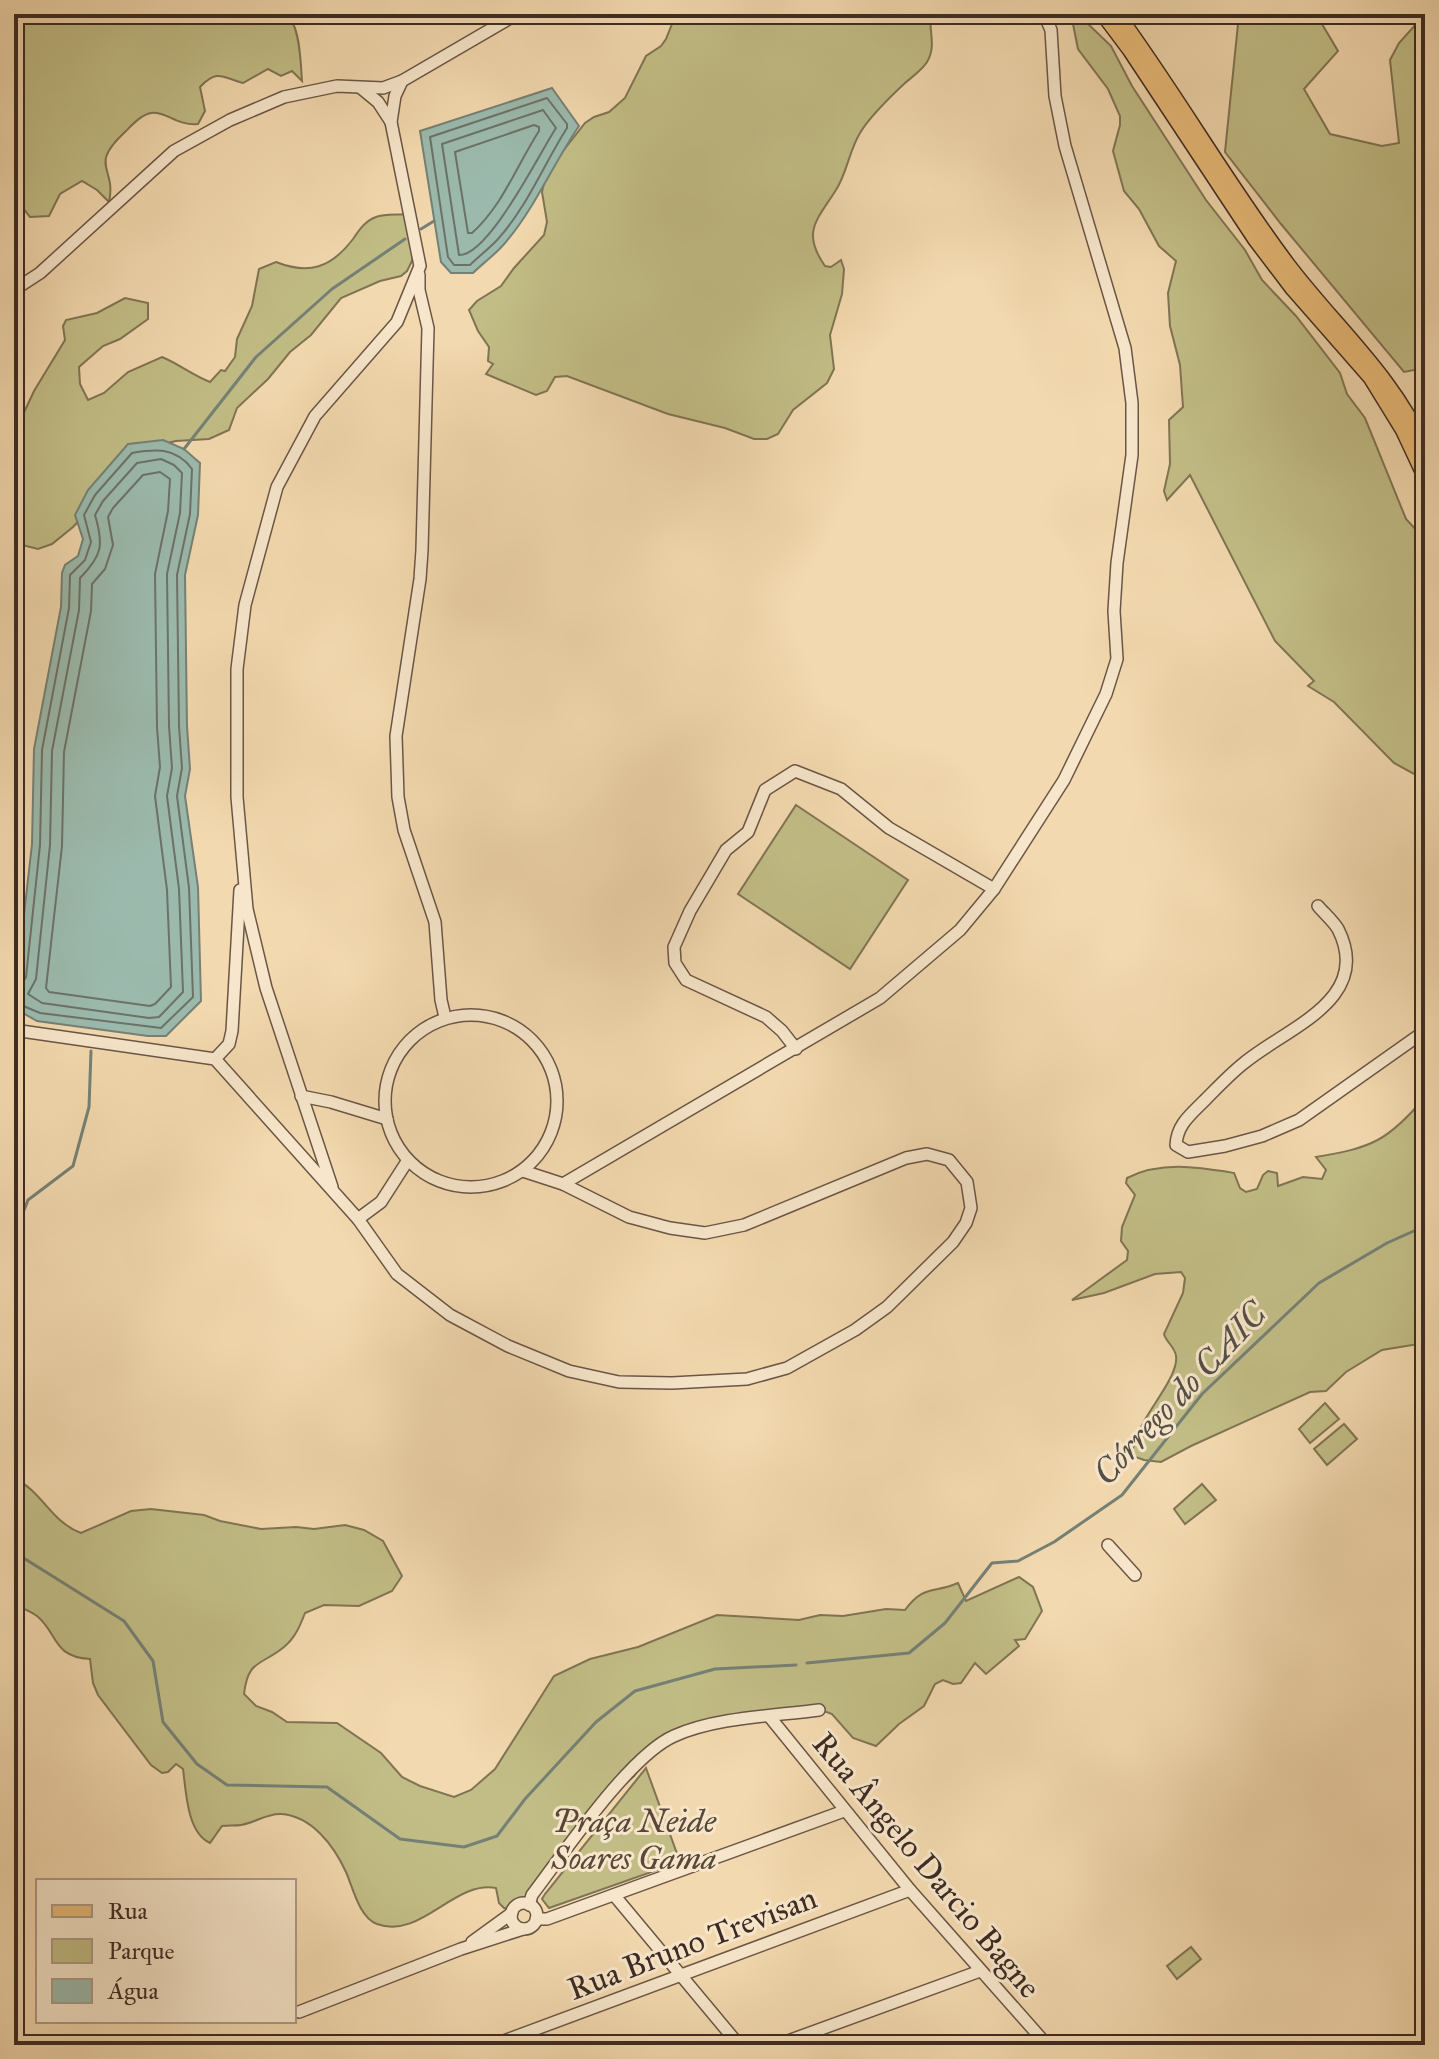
<svg xmlns="http://www.w3.org/2000/svg" width="1439" height="2059" viewBox="0 0 1439 2059" font-family="'IM FELL Great Primer',serif">
	<style>
		.green { fill: #c2bd86; stroke: #807454; stroke-width: 2 }
		.water { fill: #9bbaad; stroke: #758176; stroke-width: 2 }
		.lines { fill: none; stroke-linecap: round; stroke-linejoin: round }
		.shore { stroke: #6c7268; stroke-width: 2 }
		.stream { stroke: #758176; stroke-width: 3 }
		.minor-casing { stroke: #6a5646; stroke-width: 14 }
		.major-casing { stroke: #3d2b23; stroke-width: 17 }
		.minor { stroke: #f7e6cb; stroke-width: 11 }
		.major { stroke: #eabc78; stroke-width: 14 }
		.labels { text-anchor: middle; stroke-width: 6; stroke-linejoin: round; paint-order: stroke }
		.park-label { font-size: 32px; font-style: italic; fill: #584837; stroke: #f7e6cb }
		.street-label { font-size: 32px; fill: #3d2b23; stroke: #f7e6cb }
		.water-label { font-size: 34px; font-style: italic; fill: #544f46; stroke: #f7e6cb }
	</style>
	<rect width="100%" height="100%" fill="#f3d9af"/>
	<filter id="stains"><feTurbulence type="fractalNoise" baseFrequency=".0025" numOctaves="4"/><feColorMatrix values="0 0 0 0 .2 0 0 0 0 .09 0 0 0 0 .02 0 0 0 .5 -.17"/></filter>
	<radialGradient id="worn" r=".72"><stop offset=".6" stop-color="#630" stop-opacity="0"/><stop offset="1" stop-color="#630" stop-opacity=".3"/></radialGradient>
	<g class="green">
		<path d="M14,14h263c4,2 9,3 13,6 10,8 11,48 12,61l-10,-10 -11,5 -13,-7 -25,14c-20,-5 -25,-15 -43,4l5,24 -7,13c-21,2 -32,-13 -47,-11 -10,2 -18,11 -25,18 -39,36 -9,35 -17,71l-12,-12 -15,-9 -22,13 -11,22 -19,1 -8,-10 -8,-2z"/>
		<path d="M676,14h255c-3,16 6,32 -4,48 -5,8 -15,15 -22,21 -15,14 -35,33 -45,50 -11,18 -13,40 -24,57 -19,30 -35,42 -11,76l6,1 10,-7 3,9 -2,25 -12,41 4,34 -7,14 -34,27 -15,24 -11,5h-13l-29,-11 -57,-14 -101,-38 -12,1 -8,14 -11,4 -50,-21 7,-10 -5,-3 1,-14 -11,-16 -9,-21 8,-9 24,-15 13,-18 30,-33 3,-13 -5,-30 3,-13 11,-19 29,-37 9,-6 15,-5 16,-14 21,-42 15,-10 5,-7z"/>
		<path d="M1071,14l11,4 29,28 21,40 74,114 39,50 17,30 34,36 44,57 7,21 18,24 41,101 13,14 6,15v232l-31,-17 -60,-61 -26,-16 6,-5 -39,-40 -85,-166 -23,25 -3,-9 6,-27 -1,-44 14,-13 -3,-42 -10,-39 -2,-33 8,-32 -17,-15 -20,-37 -15,-18 -11,-40 7,-26v-9l-12,-27 -30,-40z"/>
		<path d="M1241,14h75l22,37 -34,38 26,45 52,12 17,-3 -9,-83 9,-17 26,-29v354l-21,4 -123,-148 -56,-72 13,-128z"/>
		<path d="M407,214l7,33 -2,14 -5,10 -6,5 -21,5 -39,17 -30,37 -21,17 -22,27 -31,29 -8,22 -20,9 -33,2 -30,7 -73,79 -21,17 -14,5 -24,-6v-109l20,-43 31,-51 -2,-14 3,-6 31,-7 28,-15 23,5v16l-28,20 -17,7 -24,21 1,17 8,16 16,-7 24,-21 34,-15c17,7 30,18 48,25l11,-12 4,1 10,-14 2,-18 15,-33 7,-37 17,-7c33,13 55,6 77,-23 6,-9 12,-18 23,-22 8,-3 22,-2 31,-3z"/>
		<path d="M796,805l112,75 -58,89 -112,-75z"/>
		<path d="M1425,1097v246l-43,7 -36,22 -20,19 -16,1 -119,54 -30,16 -17,-2 -14,-5c5,-10 7,-20 12,-30 8,-17 37,-51 34,-69 -1,-9 -10,-14 -12,-22l19,-41 2,-15 -4,-6 -26,2 -51,19 -32,7 55,-40 1,-9 -7,-10 1,-14 13,-32 -9,-12 1,-5c34,-17 70,-11 107,-5l6,15 6,4 11,-3 6,-14 5,-4 9,2 1,13 25,-9 19,2 4,-9 -10,-13c56,-9 73,-17 109,-60z"/>
		<path d="M1325,1403l14,16 -29,24 -11,-14z"/>
		<path d="M1344,1424l13,15 -30,26 -13,-16z"/>
		<path d="M14,1478c29,14 37,44 67,55l50,-22 20,-2 53,6 16,6 41,8 35,-2 18,2 31,-4 19,5 19,11 19,35 -10,15 -33,15 -35,-1 -19,8c-5,13 -10,25 -21,34 -23,19 -36,12 -40,47l12,12 16,6 15,10 50,1 44,30 21,24 18,9 34,11 17,-7 24,-21 59,-93 36,-17 48,-12 79,-32 82,5 21,-5 23,1 43,-7 19,1c19,-26 28,-16 53,-27l8,18 53,-24 14,10 9,24 -17,28 -10,1 4,6 -33,28 -11,-11 -14,20 -8,1 -10,-4 -8,4 -11,22 -25,18 -23,22 -23,-8 -21,-24 -16,-6 -53,3 -108,36 -21,29 -55,48 -56,82 -8,4 -11,-2 -5,-5 -3,-15c-42,-8 -75,52 -119,36 -18,-7 -24,-36 -31,-52 -12,-26 -34,-56 -65,-58 -14,-1 -26,9 -40,11 -6,1 -13,0 -19,1l-12,17c-23,-10 -24,-52 -27,-74l-7,-5 -8,8 -6,1 -11,-8 -53,-70 -5,-12 -3,-24c-38,-2 -32,-26 -53,-43 -6,-5 -16,-8 -23,-12z"/>
		<path d="M1202,1484l14,16 -31,24 -11,-15z"/>
		<path d="M646,1768l34,94 -131,46 -7,-9 3,-5z"/>
		<path d="M1191,1947l10,12 -24,20 -10,-13z"/>
	</g>
	<g class="water">
		<path d="M552,88l27,38c-26,38 -44,82 -74,117 -9,11 -22,20 -32,30h-22l-10,-11 -21,-131z"/>
		<path d="M163,440l21,9 16,14 -2,52 -13,60 2,151 3,43 -5,27 13,91 3,114 -35,35h-18l-111,-15 -23,-13v-5l18,-159 2,-95 27,-142 1,-34 3,-8 13,-9 5,-17 -8,-24 13,-25 40,-46z"/>
	</g>
	<g class="lines">
		<g class="shore">
			<path d="M547,98l20,26v4c-23,36 -40,79 -69,111 -8,9 -19,17 -28,26h-16l-6,-8 -18,-120z"/>
			<path d="M543,110l13,18c-16,24 -67,128 -97,127l-17,-111z"/>
			<path d="M534,125l5,2v4c-22,34 -36,74 -67,102h-4l-13,-81z"/>
			<path d="M161,459l13,6 8,8 -2,40 -13,61 2,152 3,42 -5,28 12,93 4,103 -24,25 -10,1 -107,-15 -14,-9 8,-15 14,-134 2,-94 27,-141 1,-32c22,-22 24,-33 15,-63l8,-14 34,-38z"/>
			<path d="M160,472l10,7 -2,32 -13,63 2,153 3,40 -5,29 12,94 4,97 -16,17 -5,2 -101,-14 -3,-4 16,-142 2,-94 27,-141 1,-27 13,-15 8,-24 -5,-28 5,-9 30,-33z"/>
			<path d="M14,986l8,-2 4,-7 14,-132 2,-95 27,-142 1,-33 15,-15 6,-18 -7,-27 11,-20 37,-42c24,-4 44,-6 60,16l-2,45 -13,61 2,151 3,42 -5,28 12,92 4,109 -32,31 -121,-15 -26,-11"/>
		</g>
		<g class="stream">
			<path d="M421,229l13,-8"/>
			<path d="M184,449l72,-92 76,-68 73,-50"/>
			<path d="M14,1236l14,-36 45,-34 16,-59 2,-56"/>
			<path d="M14,1552l110,69 29,40 10,61 34,42 30,21 100,2 73,52 64,8 33,-11 28,-37 71,-77 39,-31 80,-22 81,-4"/>
			<path d="M807,1663l102,-10 36,-30 47,-60 26,-2 36,-19 68,-47 80,-101 117,-111 68,-40 38,-17"/>
		</g>
		<defs>
			<g id="minor">
				<path d="M361,88l17,14 13,20"/>
				<path d="M419,275v15l9,38 -6,222 -2,29 -24,157 2,61 6,33 31,92 6,78 4,17"/>
				<path d="M14,290l26,-17 134,-122 56,-31 54,-23 53,-11 46,2 19,-7"/>
				<path d="M1318,906c6,7 15,15 20,23 36,71 -52,99 -94,134 -14,11 -27,25 -40,38 -14,14 -27,24 -28,44l12,7 37,-6 37,-10 37,-16 126,-89"/>
				<circle cx="471" cy="1101" r="86"/>
				<path d="M14,1030l201,29 143,160 39,55 53,41 58,31 61,25 50,11 53,1 75,-4 40,-11 68,-38 32,-23 66,-65 13,-19 5,-15 -4,-26 -18,-22 -22,-6 -21,4 -162,67 -39,8 -35,-5 -41,-11 -66,-33 -40,-13"/>
				<path d="M796,1049l-14,-18 -16,-14 -80,-37 -11,-17 -1,-16 16,-36 36,-61 22,-18 17,-42 30,-19 46,18 48,39 105,61 70,-109 42,-86 11,-35 -3,-48 3,-48 15,-108v-52l-7,-55 -60,-202 -10,-50 -4,-66 -7,-16"/>
				<path d="M215,1059l14,-15 3,-13 8,-141"/>
				<path d="M301,1096l30,6 56,17"/>
				<path d="M563,1184l317,-186 80,-68 34,-41"/>
				<path d="M332,1187l-66,-199 -19,-79 -10,-112v-128l8,-64 32,-118 38,-71 82,-94 23,-56 -29,-144 4,-26 7,-15 115,-67"/>
				<path d="M358,1219l23,-17 27,-42"/>
				<path d="M1108,1545l27,30"/>
				<path d="M769,1716l141,174 137,155"/>
				<path d="M614,1895l125,150"/>
				<circle cx="524" cy="1916" r="13"/>
				<path d="M529,1905l3,-10c32,-42 97,-139 142,-159 42,-19 100,-20 145,-26"/>
				<path d="M536,1919h11l297,-108"/>
				<path d="M472,1942l40,-29"/>
				<path d="M299,2012l162,-63 62,-20"/>
				<path d="M493,2045l417,-155"/>
				<path d="M777,2045l203,-74"/>
				<path d="M1091,2045l1,-1"/>
			</g>
			<g id="major">
				<path d="M1103,14l27,36 125,189 38,50 78,89 32,52 22,47"/>
				<path d="M1117,14c60,82 110,170 171,251 47,62 105,111 137,184"/>
			</g>
		</defs>
		<use href="#minor" class="minor-casing"/>
		<use href="#major" class="major-casing"/>
		<use href="#minor" class="minor"/>
		<use href="#major" class="major"/>
	</g>
	<g class="labels">
		<g class="park-label">
			<text x="634" y="1832">Praça Neide<tspan x="634" dy="37">Soares Gama</tspan></text>
		</g>
		<g class="street-label">
			<text transform="translate(927 1865) rotate(50)" y="11">Rua Ângelo Darcio Bagne</text>
			<text transform="translate(692 1943) rotate(-21)" y="11">Rua Bruno Trevisan</text>
		</g>
		<g class="water-label">
			<text transform="translate(1179 1393) rotate(-47)" y="12">Córrego do CAIC</text>
		</g>
	</g>
	<rect width="1439" height="2059" fill="none" stroke="#f3d9af" stroke-width="48"/>
	<rect x="16" y="16" width="1407" height="2027" fill="none" stroke="#3d2b23" stroke-width="4"/>
	<rect x="24" y="24" width="1391" height="2011" fill="none" stroke="#3d2b23" stroke-width="2"/>
	<rect x="36" y="1879" width="260" height="144" fill="#f7e6cb" stroke="#ad9b88" stroke-width="2"/>
	<rect x="52" y="1905" width="40" height="12" fill="#eabc78" stroke="#ad9b88" stroke-width="2"/>
	<text x="108" y="1919" font-size="24" fill="#3d2b23">Rua</text>
	<rect x="52" y="1939" width="40" height="24" fill="#c2bd86" stroke="#ad9b88" stroke-width="2"/>
	<text x="108" y="1959" font-size="24" fill="#3d2b23">Parque</text>
	<rect x="52" y="1979" width="40" height="24" fill="#9bbaad" stroke="#ad9b88" stroke-width="2"/>
	<text x="108" y="1999" font-size="24" fill="#3d2b23">Água</text>
	<rect width="100%" height="100%" filter="url(#stains)"/>
	<rect width="100%" height="100%" fill="url(#worn)"/>
</svg>
